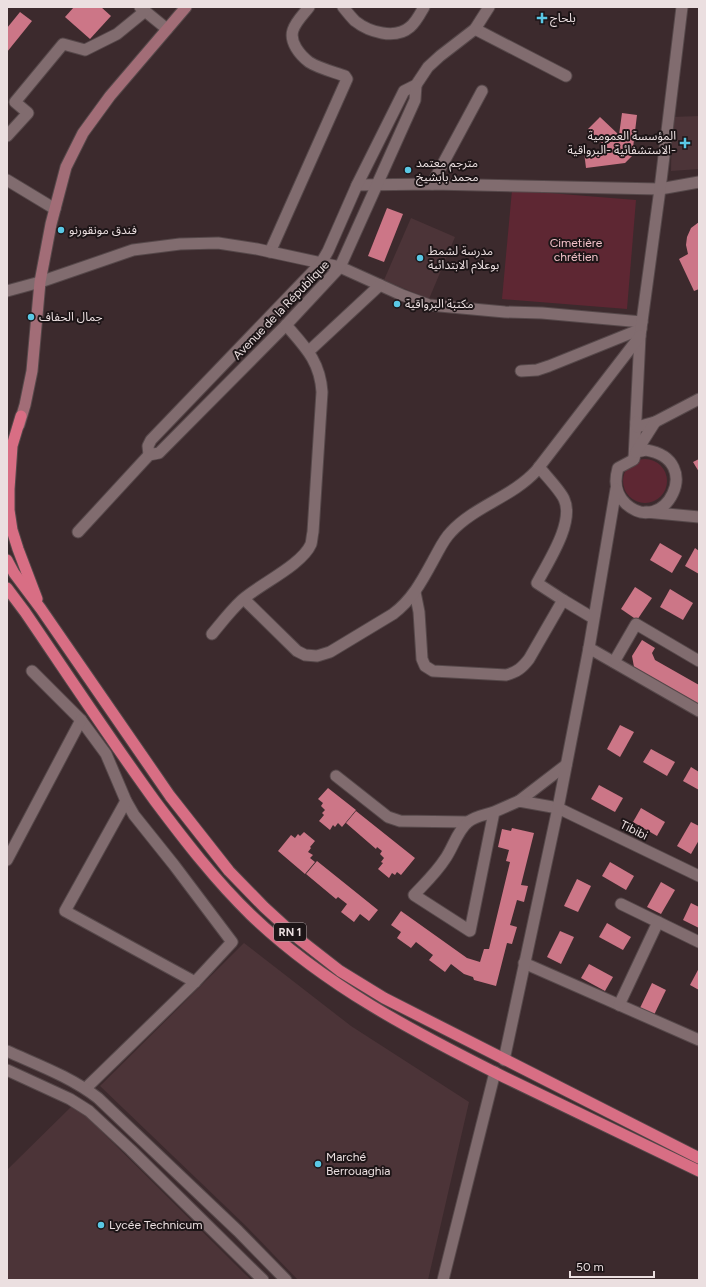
<svg xmlns="http://www.w3.org/2000/svg" width="706" height="1287" viewBox="0 0 706 1287" font-family="Figtree,'Noto Sans Arabic',sans-serif">
	<style>
		.built { fill: #4c3438 }
		.green { fill: #5e2733 }
		.building { fill: #cc7687 }
		.lines { fill: none; stroke-linecap: round; stroke-linejoin: round }
		.minor-casing { stroke: #56484a; stroke-width: 13 }
		.tertiary-casing { stroke: #56484a; stroke-width: 13 }
		.secondary-casing { stroke: #56484a; stroke-width: 13 }
		.trunk-casing { stroke: #56484a; stroke-width: 13 }
		.minor { stroke: #816c6f; stroke-width: 11 }
		.tertiary { stroke: #816c6f; stroke-width: 11 }
		.secondary { stroke: #a26d77; stroke-width: 11 }
		.trunk { stroke: #d86e84; stroke-width: 11 }
		.poi-dot { fill: #5ac8e5; stroke: #1d1517; stroke-width: 1.5 }
		.labels { text-anchor: middle; stroke-width: 4; stroke-linejoin: round; paint-order: stroke }
		.shield { fill: #1d1517; stroke: #ada2a4; stroke-width: 1 }
		.shield-label { font-size: 11px; font-weight: bold; fill: #ebdfe0 }
		.poi-label { font-size: 12px; fill: #ebdfe0; stroke: #1d1517; text-anchor: start }
		.park-label { font-size: 12px; fill: #f2c2c9; stroke: #1d1517 }
		.street-label { font-size: 12px; fill: #ebdfe0; stroke: #1d1517 }
	</style>
	<rect width="100%" height="100%" fill="#3c2a2d"/>
	<g class="built">
		<path d="M699,116v53l-28,2 1,-54z"/>
		<path d="M411,218l44,19 -26,62 -45,-19z"/>
		<path d="M244,943l107,83 118,76 -41,178h-130l-52,-54 -146,-140z"/>
		<path d="M74,1104l177,176h-244v-110z"/>
	</g>
	<g class="green">
		<path d="M512,190l124,10 -9,109 -125,-10z"/>
		<circle cx="645" cy="481" r="22"/>
	</g>
	<g class="building">
		<path d="M74,7h27l10,9 -21,23 -25,-22z"/>
		<path d="M20,12l12,9 -25,31v-24z"/>
		<path d="M622,113l15,2 -5,41 -7,7 -39,5 -2,-16 24,-3 -20,-20 12,-12 19,18z"/>
		<path d="M387,208l16,6 -19,48 -16,-6z"/>
		<path d="M699,222v67l-5,2 -15,-32 9,-5 -2,-9 1,-8 4,-9z"/>
		<path d="M699,459v13l-6,-10z"/>
		<path d="M660,543l22,13 -10,17 -22,-13z"/>
		<path d="M695,548l4,3v23l-14,-8z"/>
		<path d="M635,587l17,11 -15,22 -16,-11z"/>
		<path d="M670,589l23,14 -10,17 -23,-13z"/>
		<path d="M642,640l13,8 -3,5 3,7 44,25v19l-65,-37 -2,-11z"/>
		<path d="M620,725l14,7 -14,25 -13,-8z"/>
		<path d="M651,749l24,13 -8,14 -24,-14z"/>
		<path d="M691,767l8,5v18l-16,-9z"/>
		<path d="M599,785l24,13 -8,14 -24,-13z"/>
		<path d="M328,788l28,22 -14,17 -4,-4 -3,4 -2,-2 -3,5 -11,-9 5,-6 -2,-2 3,-3 -4,-4 2,-3 -5,-4z"/>
		<path d="M641,808l24,14 -8,14 -24,-14z"/>
		<path d="M356,811l59,47 -14,17 -4,-3 -2,3 -3,-2 -3,5 -11,-9 5,-6 -2,-1 3,-4 -4,-4 2,-3 -5,-4 -1,2 -30,-26z"/>
		<path d="M691,822l8,4v14l-8,14 -14,-8z"/>
		<path d="M512,828l22,5 -13,52 7,1 -4,16 -7,-2 -7,25 7,2 -5,17 -5,-1 -11,43 -22,-6 -1,-3 -9,-3 -13,-10 -6,8 -16,-12 4,-5 -17,-13 -5,6 -14,-10 4,-6 -10,-7 10,-14 66,47 13,4 4,-13h5l21,-87 -4,-1 3,-11 -11,-3 4,-18 9,2z"/>
		<path d="M304,832l11,9 -5,6 1,1 -3,4 5,3 -3,3 5,4 -10,12 -27,-23 13,-16 4,3 3,-4 2,2z"/>
		<path d="M317,861l61,49 -9,11 -9,-7 -6,8 -13,-10 6,-8 -9,-7 -2,2 -30,-25z"/>
		<path d="M610,862l24,14 -8,14 -24,-14z"/>
		<path d="M577,879l14,7 -13,26 -14,-6z"/>
		<path d="M661,882l14,8 -14,24 -14,-7z"/>
		<path d="M691,903l8,4v21l-16,-8z"/>
		<path d="M607,923l24,14 -8,13 -24,-13z"/>
		<path d="M560,931l14,6 -13,27 -14,-7z"/>
		<path d="M589,964l24,13 -8,14 -24,-13z"/>
		<path d="M699,968v22l-9,-5z"/>
		<path d="M652,983l14,7 -13,27 -14,-7z"/>
	</g>
	<g class="lines">
		<defs>
			<g id="minor">
				<path d="M140,7l27,22"/>
				<path d="M343,7c4,5 8,10 12,14 14,11 40,19 55,6 6,-5 10,-13 14,-20"/>
				<path d="M475,29l91,47"/>
				<path d="M7,136l21,-23 -13,-11 48,-58 22,6 32,-16 27,-22"/>
				<path d="M7,180l48,29"/>
				<path d="M432,184l50,-93"/>
				<path d="M357,185l75,-1 228,5 39,-7"/>
				<path d="M270,252l77,-173 -2,-3c-11,-4 -27,-8 -36,-14 -9,-7 -20,-20 -16,-32 3,-9 11,-16 16,-23"/>
				<path d="M7,291l33,-9 93,-32 47,-6 38,-1 39,6 83,18 62,28 27,10 76,7 37,1 100,9"/>
				<path d="M309,351l71,-66"/>
				<path d="M521,371l16,-1 12,-4 92,-37"/>
				<path d="M149,455l-1,-9 3,-6 170,-177 7,-12 29,-66 47,-94 12,-6 12,-18 12,-11 35,-27 14,-22"/>
				<path d="M634,459l6,-123 20,-147 22,-182"/>
				<path d="M646,512l53,5"/>
				<path d="M78,532l71,-77 10,-2 127,-128 54,-58 75,-167 1,-15"/>
				<path d="M415,592l4,20 3,47 3,7 8,5 73,4c11,-3 16,-7 23,-16l34,-59 -26,-17c11,-21 38,-61 27,-84 -4,-9 -18,-23 -25,-32"/>
				<path d="M244,599l53,52 8,4 12,1 13,-4 63,-38c20,-15 30,-35 42,-57 5,-9 9,-18 16,-25 24,-26 61,-35 85,-61l104,-135"/>
				<path d="M563,600l30,18"/>
				<path d="M212,634c10,-12 19,-24 30,-34 18,-16 60,-35 69,-56 1,-4 1,-8 2,-12l9,-140c-2,-31 -17,-45 -36,-67"/>
				<path d="M589,648l110,63"/>
				<path d="M614,662l22,-38 63,37"/>
				<path d="M32,671l49,49 25,34 20,47 8,14 40,50 58,77 -37,40 -109,106"/>
				<path d="M336,776l52,41 12,4 67,1"/>
				<path d="M126,801l-61,110 130,71"/>
				<path d="M519,801l47,-36"/>
				<path d="M494,812c-9,3 -19,4 -26,10 -11,9 -15,26 -23,37 -9,14 -20,24 -31,36l56,36 24,-119 25,-11 39,7 141,68"/>
				<path d="M7,860l74,-140"/>
				<path d="M621,904l78,38"/>
				<path d="M524,963l175,77"/>
				<path d="M619,1005l39,-83"/>
				<path d="M7,1051c31,14 64,26 91,47l140,133 48,49"/>
				<path d="M7,1070l63,29 19,12 42,39 132,130"/>
				<path d="M443,1280l52,-208"/>
			</g>
			<g id="tertiary">
				<path d="M636,422l1,5 18,-5"/>
				<path d="M646,450c60,10 18,88 -20,54 -11,-10 -12,-22 -8,-36l15,-8 3,-8z"/>
				<path d="M636,452l19,-30 44,-23"/>
				<path d="M504,1060l54,-252 31,-160 27,-159"/>
			</g>
			<path id="secondary" d="M19,425l6,-20 7,-34 8,-89 11,-58 15,-57 17,-34 27,-37 76,-89"/>
			<g id="trunk">
				<path d="M21,416l-9,30 -3,43v21l3,20 6,19 19,50"/>
				<path d="M7,560l7,13 27,36 129,187 59,75 35,36 35,32 41,32 44,27 315,160"/>
				<path d="M7,588l18,24c43,63 85,127 130,189 30,40 60,79 96,114 73,70 163,117 253,162 65,32 130,63 195,94"/>
			</g>
		</defs>
		<use href="#minor" class="minor-casing"/>
		<use href="#tertiary" class="tertiary-casing"/>
		<use href="#secondary" class="secondary-casing"/>
		<use href="#trunk" class="trunk-casing"/>
		<use href="#minor" class="minor"/>
		<use href="#tertiary" class="tertiary"/>
		<use href="#secondary" class="secondary"/>
		<use href="#trunk" class="trunk"/>
	</g>
	<g class="poi-dot">
		<path d="M540 12h4v4h4v4h-4v4h-4v-4h-4v-4h4z"/>
		<path d="M683 137h4v4h4v4h-4v4h-4v-4h-4v-4h4z"/>
		<circle cx="408" cy="170" r="4"/>
		<circle cx="61" cy="230" r="4"/>
		<circle cx="420" cy="258" r="4"/>
		<circle cx="397" cy="304" r="4"/>
		<circle cx="31" cy="317" r="4"/>
		<circle cx="318" cy="1164" r="4"/>
		<circle cx="101" cy="1225" r="4"/>
	</g>
	<g class="labels">
		<rect class="shield" x="274" y="923" width="32" height="18" rx="3"/>
		<g class="shield-label">
			<text x="290" y="936">RN 1</text>
		</g>
		<g class="poi-label">
			<text x="550" y="22">بلحاج</text>
			<text x="676" y="140" text-anchor="end">المؤسسة العمومية<tspan x="676" dy="14">الاستشفائية -البرواقية-</tspan></text>
			<text x="416" y="167">مترجم معتمد<tspan x="416" dy="14">محمد بابشيخ</tspan></text>
			<text x="69" y="234">فندق مونقورنو</text>
			<text x="428" y="255">مدرسة لشمط<tspan x="428" dy="14">بوعلام الابتدائية</tspan></text>
			<text x="405" y="308">مكتبة البرواقية</text>
			<text x="39" y="321">جمال الحفاف</text>
			<text x="326" y="1161">Marché<tspan x="326" dy="14">Berrouaghia</tspan></text>
			<text x="109" y="1229">Lycée Technicum</text>
		</g>
		<g class="park-label">
			<text x="576" y="247">Cimetière<tspan x="576" dy="14">chrétien</tspan></text>
		</g>
		<g class="street-label">
			<text transform="translate(281 310) rotate(-46)" y="4">Avenue de la République</text>
			<text transform="translate(634 830) rotate(26)" y="4">Tibibi</text>
		</g>
	</g>
	<rect width="706" height="1287" fill="none" stroke="#ebdfe0" stroke-width="16"/>
	<path d="M570 1271v6h84v-6" fill="none" stroke="#ebdfe0" stroke-width="2"/>
	<text x="576" y="1271" font-size="12" fill="#ebdfe0" stroke="#1d1517" stroke-width="3" paint-order="stroke">50 m</text>
</svg>
